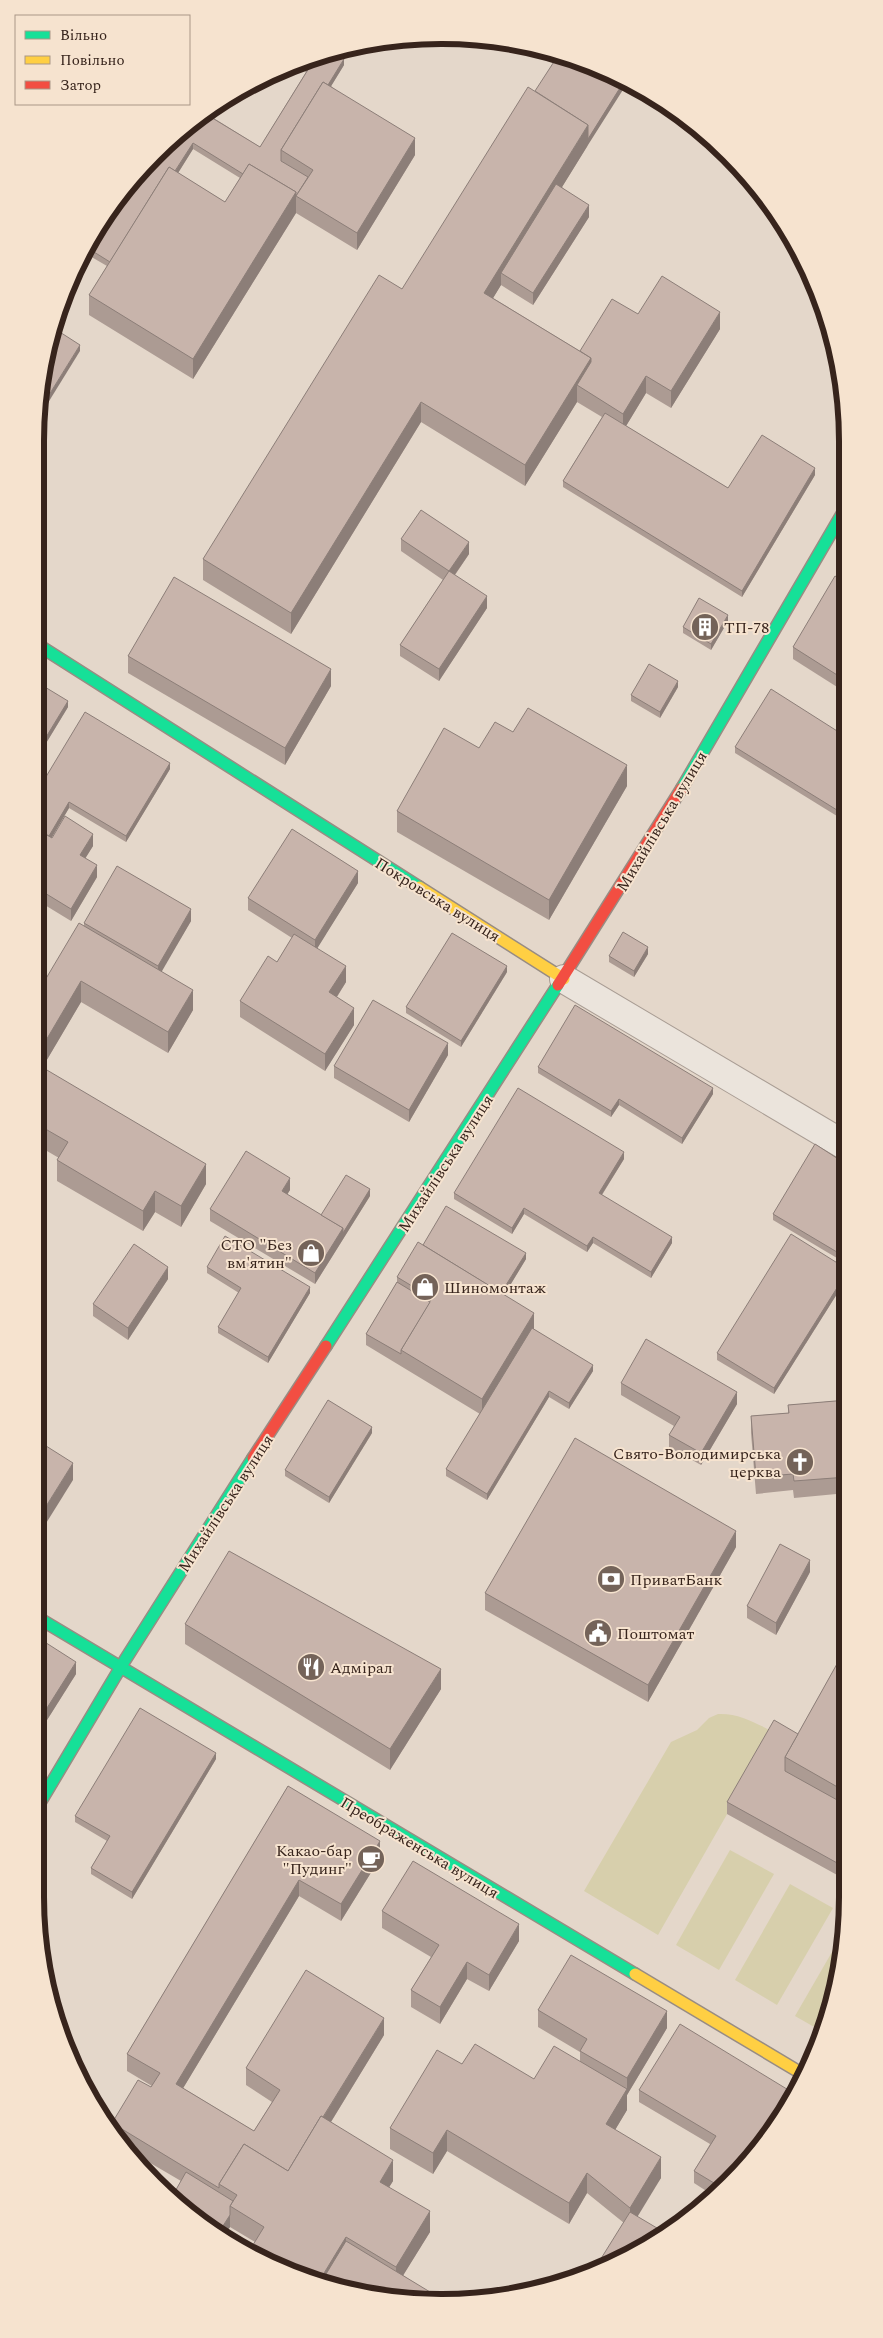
<svg xmlns="http://www.w3.org/2000/svg" width="883" height="2338" viewBox="0 0 883 2338" font-family="Spectral,serif">
	<style>
		.green { fill: #d7cfac }
		.lines { fill: none; stroke-linecap: round; stroke-linejoin: round }
		.street-casing { stroke: #a99d94; stroke-width: 30 }
		.fast-casing { stroke: #988c83; stroke-width: 14 }
		.slow-casing { stroke: #988c83; stroke-width: 14 }
		.jam-casing { stroke: #988c83; stroke-width: 14 }
		.street { stroke: #ebe4dc; stroke-width: 28 }
		.fast { stroke: #16e098; stroke-width: 11 }
		.slow { stroke: #ffcf43; stroke-width: 11 }
		.jam { stroke: #f24e42; stroke-width: 11 }
		.wall { fill: #ac9b93; fill-rule: evenodd }
		.shaded-wall { fill: #8c7e78 }
		.building { fill: #c8b4ab; stroke: #8c7e78 }
		.labels { text-anchor: middle; stroke-width: 4; stroke-linejoin: round; paint-order: stroke }
		.poi-label { font-size: 16px; fill: #37241c; stroke: #f6e3cf; text-anchor: start }
		.street-label { font-size: 16px; fill: #37241c; stroke: #f6e3cf }
		.rim { fill: none; stroke: #37241c; stroke-width: 6 }
	</style>
	<rect width="100%" height="100%" fill="#e4d7ca"/>
	<g class="green">
		<path d="M718,1714c21,-1 37,9 56,18l-116,203 -74,-44 87,-149 26,-12 12,-12z"/>
		<path d="M730,1850l44,24 -55,96 -43,-25z"/>
		<path d="M790,1884l43,24 -56,97 -42,-25z"/>
		<path d="M843,1933l-9,69 -11,30 -28,-16z"/>
	</g>
	<g class="lines">
		<defs>
			<path id="street" d="M564,979l282,167"/>
			<g id="fast">
				<path d="M35,643l384,244"/>
				<path d="M682,788l163,-279"/>
				<path d="M326,1346l232,-361"/>
				<path d="M35,1616l600,358"/>
				<path d="M35,1811l90,-151 128,-202"/>
			</g>
			<g id="slow">
				<path d="M419,887l145,92"/>
				<path d="M635,1974l171,102"/>
			</g>
			<g id="jam">
				<path d="M558,985l124,-197"/>
				<path d="M253,1458l73,-112"/>
			</g>
		</defs>
		<use href="#street" class="street-casing"/>
		<use href="#fast" class="fast-casing"/>
		<use href="#slow" class="slow-casing"/>
		<use href="#jam" class="jam-casing"/>
		<use href="#street" class="street"/>
		<use href="#fast" class="fast"/>
		<use href="#slow" class="slow"/>
		<use href="#jam" class="jam"/>
	</g>
	<g class="wall">
		<path d="M311,56l33,9 -13,21 84,69 -58,95 -61,-37 -103,166 -104,-64v-20l18,-29 -24,-14 36,-58 93,-77 48,30 46,-75 -12,-8zM193,149l47,29 -15,24 -47,-29z"/>
		<path d="M588,145l-26,42 27,30 -56,88 -32,-20 -8,13 87,53 58,-37 82,15 -49,79 -25,-15 -20,33 102,62 87,-13 -73,122 -179,-110v-6l39,-64 -25,-15 -52,84 -104,-64 -130,212 -88,-54v-21l199,-270z"/>
		<path d="M401,539l68,15 -14,21 32,33 -48,73 -39,-25v-11l43,-65 -42,-29z"/>
		<path d="M845,582v110l-52,-33v-12z"/>
		<path d="M728,621l-17,29 -28,-17v-6z"/>
		<path d="M128,656l203,30 -46,79 -157,-92z"/>
		<path d="M35,681l33,26 -31,51 -2,-2z"/>
		<path d="M678,687l-18,31 -29,-17v-6z"/>
		<path d="M513,732l114,54 -78,134 -152,-88v-21l82,-63z"/>
		<path d="M845,736v85l-110,-68v-6z"/>
		<path d="M170,769l-44,73 -57,-34 -18,30 42,8 -8,12 12,19 -26,44 -36,-22v-104z"/>
		<path d="M358,883l-41,65 29,34 -9,15 17,28 -29,46 -85,-54v-16l37,-39 15,-24 -44,-28v-12z"/>
		<path d="M191,921l-30,50 32,39 -25,43 -87,-51 -39,66 164,116 -25,43 -26,-15 -12,19 -86,-50v-21l2,-2 -24,-14v-147l49,-71v-3z"/>
		<path d="M648,954l-14,23 -25,-15v-6z"/>
		<path d="M507,972l-46,75 -55,-34v-6z"/>
		<path d="M448,1055l-39,67 -75,-44v-12z"/>
		<path d="M538,1067l175,27 -31,50 -63,-39 -8,12 -73,-44z"/>
		<path d="M624,1159l-22,36 70,48 -21,35 -58,-35 -6,9 -63,-38 -12,20 -58,-35v-6z"/>
		<path d="M846,1164l1,100 -74,-44v-6z"/>
		<path d="M290,1190l-3,4 34,21 49,-19 -55,88 -105,-63v-12z"/>
		<path d="M423,1245l103,14 -22,36 30,34 59,42 -24,38 -20,-12 -62,103 -41,-24v-7l34,-55 -114,-69v-11l31,-52v-5z"/>
		<path d="M207,1267l103,26 -42,70 -50,-30v-6l21,-34 -32,-20z"/>
		<path d="M847,1269v9l-73,116 -57,-34v-7z"/>
		<path d="M168,1279l-40,61 -35,-24v-12z"/>
		<path d="M621,1383l116,21 -36,61 -32,-18v-12l5,-9 -53,-31z"/>
		<path d="M847,1400v93l-53,5 -1,-8 -37,4 -5,-61v-17l37,-3v-8z"/>
		<path d="M372,1433l-43,70 -44,-27v-6z"/>
		<path d="M736,1547l-88,155 -163,-92v-17z"/>
		<path d="M810,1572l-34,63 -29,-17v-12z"/>
		<path d="M185,1624l256,65 -51,81 -205,-126z"/>
		<path d="M35,1646l41,28 -29,46 -12,-8z"/>
		<path d="M847,1646l1,235 -121,-67v-12l71,-68z"/>
		<path d="M216,1759l-84,140 -41,-25v-6l16,-27 -32,-19v-6z"/>
		<path d="M288,1786l92,72 -39,63 -42,-25 -116,192 71,43 18,-29 -26,-17v-17l138,-33 -53,87 62,59 -4,6 41,45 -27,43 32,23 -180,-56 -25,-15 -6,9 -51,-41 8,-14 -58,-34 -11,-16v-8l40,-37 -25,-15v-17z"/>
		<path d="M382,1911l137,30 -30,50 -22,-12 -27,45 -29,-17v-17l20,-33 -49,-29z"/>
		<path d="M538,2010l129,18 -40,67v15l-12,20 46,48 -37,45 -37,-30 -18,31 -122,-73 -14,23 -43,-25v-21l72,-64 72,15 46,-17v-10l-42,-25z"/>
		<path d="M639,2090l125,54 -53,50 -17,-11v-12l16,-27 -71,-42z"/>
	</g>
	<g class="shaded-wall">
		<path d="M344,59v6l-55,90 -3,-2z"/>
		<path d="M623,83l3,2 -38,60 -81,131 -6,-3v12l-17,28v-20l104,-168z"/>
		<path d="M222,101l-13,21v-6l6,-10z"/>
		<path d="M415,138v17l-58,95v-17z"/>
		<path d="M193,143v6l-77,123v-6z"/>
		<path d="M296,192v21l-103,166v-20z"/>
		<path d="M589,205v12l-56,88v-12z"/>
		<path d="M720,312v17l-49,79v-17z"/>
		<path d="M80,345v6l-42,68 1,-8z"/>
		<path d="M591,358v21l-14,6v17l-52,84v-21z"/>
		<path d="M646,376v17l-23,38v-17z"/>
		<path d="M421,402v20l-130,212v-21z"/>
		<path d="M815,468v7l-73,122v-6z"/>
		<path d="M469,542v12l-20,29v-12z"/>
		<path d="M487,596v12l-48,73v-12z"/>
		<path d="M728,615v6l-17,29v-6z"/>
		<path d="M331,669v17l-46,79v-17z"/>
		<path d="M678,681v6l-18,31v-6z"/>
		<path d="M68,701v6l-31,51v-6z"/>
		<path d="M170,763v6l-44,73v-6z"/>
		<path d="M627,765v21l-78,134v-20z"/>
		<path d="M69,802v6l-21,36v-6z"/>
		<path d="M93,834v12l-13,21v-12z"/>
		<path d="M97,865v12l-26,44v-12z"/>
		<path d="M358,871v12l-43,69v-12z"/>
		<path d="M191,909v12l-33,57v-12z"/>
		<path d="M648,947v7l-14,23v-6z"/>
		<path d="M346,966v16l-17,27v-17z"/>
		<path d="M507,966v6l-46,75v-6z"/>
		<path d="M81,981v21l-46,78v-21z"/>
		<path d="M193,990v20l-25,43v-21z"/>
		<path d="M354,1008v17l-29,46v-17z"/>
		<path d="M448,1043v12l-39,67v-12z"/>
		<path d="M713,1088v6l-31,50v-6z"/>
		<path d="M619,1099v6l-8,12v-6z"/>
		<path d="M624,1152v7l-25,40v-6z"/>
		<path d="M206,1164v20l-25,43v-21z"/>
		<path d="M290,1178v12l-8,13v-12z"/>
		<path d="M370,1189v7l-55,88v-11l28,-45z"/>
		<path d="M155,1191v21l-12,19v-20z"/>
		<path d="M524,1208v6l-12,20v-6z"/>
		<path d="M593,1237v6l-6,9v-6z"/>
		<path d="M672,1237v6l-21,35v-6z"/>
		<path d="M526,1253v6l-29,48v-7z"/>
		<path d="M168,1267v12l-40,61v-12z"/>
		<path d="M847,1272v6l-73,116v-6z"/>
		<path d="M310,1287v6l-42,70v-6z"/>
		<path d="M534,1313v17l-52,86v-17z"/>
		<path d="M593,1365v6l-24,38v-6z"/>
		<path d="M549,1391v6l-62,103v-6z"/>
		<path d="M737,1392v12l-36,61v-12z"/>
		<path d="M372,1427v6l-43,70v-6z"/>
		<path d="M73,1463v17l-38,61v-17z"/>
		<path d="M736,1531v16l-88,155v-17z"/>
		<path d="M810,1560v12l-34,63v-12z"/>
		<path d="M76,1662v12l-29,46v-12z"/>
		<path d="M441,1669v20l-51,81v-21z"/>
		<path d="M216,1753v6l-84,140v-7z"/>
		<path d="M380,1841v17l-39,63v-17z"/>
		<path d="M299,1880v16l-123,204v-16z"/>
		<path d="M519,1924v17l-30,50v-16z"/>
		<path d="M467,1962v17l-27,45v-17z"/>
		<path d="M667,2011v17l-40,67v-17z"/>
		<path d="M384,2018v17l-96,157v-17z"/>
		<path d="M627,2089v21l-21,35v-21z"/>
		<path d="M447,2130v21l-14,23v-21z"/>
		<path d="M661,2157v21l-31,51v-21z"/>
		<path d="M393,2160v21l-13,21v-20z"/>
		<path d="M587,2173v20l-18,31v-21z"/>
		<path d="M430,2211v21l-34,55v-20z"/>
		<path d="M230,2215v12l-6,9 -5,-4z"/>
		<path d="M346,2237v21l-17,28 -11,-3z"/>
	</g>
	<g class="building">
		<path d="M333,51l11,8 -16,26 -5,-3 -42,68v11l27,16 -12,19v-4l-47,-28 -6,10 -50,-31 -18,28 -6,-4 -59,95 -24,-15 33,-53 55,-58 41,-30 -6,10 51,31 49,-79 -10,-6 12,-6z"/>
		<path d="M559,54l64,29 -35,56v-14l-53,-34z"/>
		<path d="M323,82l92,56 -58,95 -61,-37 17,-26 -32,-20z"/>
		<path d="M528,87l60,38 -104,168 107,65 -66,107 -104,-63 -130,211 -88,-54 176,-284 23,14z"/>
		<path d="M249,164l47,28 -103,167 -104,-64 80,-128 56,35z"/>
		<path d="M556,184l33,21 -56,88 -32,-20z"/>
		<path d="M662,276l58,36 -49,79 -25,-15 -23,38 -46,-29 14,-23v-4l-11,-7 32,-52 26,15z"/>
		<path d="M52,327l28,18 -41,66 10,-75z"/>
		<path d="M605,413l123,75 34,-53 53,33 -73,123 -179,-110z"/>
		<path d="M421,510l48,32 -20,29 38,25 -48,73 -39,-24 49,-74 -48,-32z"/>
		<path d="M835,576l10,6v98l-52,-33z"/>
		<path d="M174,577l157,92 -46,79 -157,-92z"/>
		<path d="M699,598l29,17 -17,29 -28,-17z"/>
		<path d="M649,664l29,17 -18,31 -29,-17z"/>
		<path d="M35,681l33,20 -31,51 -2,-2z"/>
		<path d="M771,689l74,47v79l-110,-68z"/>
		<path d="M528,708l99,57 -78,135 -152,-89 47,-83 35,20 16,-26 18,10z"/>
		<path d="M85,712l85,51 -44,73 -57,-34 -20,34 -14,-8v-33z"/>
		<path d="M65,816l28,18 -13,21 17,10 -26,44 -36,-22v-59l17,10z"/>
		<path d="M292,829l66,42 -43,69 -67,-42z"/>
		<path d="M117,866l74,43 -33,57 -74,-43z"/>
		<path d="M79,923l114,67 -25,42 -87,-51 -46,78v-62z"/>
		<path d="M623,932l25,15 -14,24 -25,-15z"/>
		<path d="M452,933l55,33 -46,75 -55,-34z"/>
		<path d="M294,934l52,32 -17,26 25,16 -29,46 -85,-53 28,-45 9,6z"/>
		<path d="M373,1000l75,43 -39,67 -75,-44z"/>
		<path d="M575,1005l138,83 -31,50 -63,-39 -8,12 -73,-44z"/>
		<path d="M35,1063l171,101 -25,42 -26,-15 -12,20 -86,-51 11,-18 -33,-19z"/>
		<path d="M518,1088l106,64 -25,41 73,44 -21,35 -58,-35 -6,9 -63,-38 -12,20 -58,-35z"/>
		<path d="M815,1144l31,20 1,94 -74,-44z"/>
		<path d="M246,1151l44,27 -8,13 61,37 -28,45 -105,-64z"/>
		<path d="M346,1175l24,14 -27,44v-5l-22,-13z"/>
		<path d="M446,1206l80,47 -25,40 -78,-48z"/>
		<path d="M791,1234l56,35v3l-73,116 -57,-35z"/>
		<path d="M225,1236l85,51 -42,70 -50,-30 23,-39 -34,-21z"/>
		<path d="M418,1242l116,71 -52,86 -81,-49 31,-52 -35,-21z"/>
		<path d="M134,1244l34,23 -40,61 -35,-24z"/>
		<path d="M397,1282l33,20 -29,48v4l-35,-20z"/>
		<path d="M532,1328l61,37 -24,38 -20,-12 -62,103 -41,-25z"/>
		<path d="M646,1339l91,53 -36,61 -32,-18 11,-18 -59,-34z"/>
		<path d="M328,1400l44,27 -43,70 -44,-27z"/>
		<path d="M847,1400v77l-53,4 -1,-7 -37,3 -5,-61 38,-3 -1,-8z"/>
		<path d="M575,1438l161,93 -88,154 -163,-92z"/>
		<path d="M35,1439l38,24 -38,61z"/>
		<path d="M780,1544l30,16 -34,63 -29,-17z"/>
		<path d="M229,1551l212,118 -51,80 -205,-125z"/>
		<path d="M40,1639l36,23 -29,46 -12,-8v-54z"/>
		<path d="M847,1646l1,147 -63,-36z"/>
		<path d="M140,1708l76,45 -84,139 -41,-24 19,-32 -35,-20z"/>
		<path d="M774,1720l24,14 -13,23v14l63,35v63l-121,-67z"/>
		<path d="M288,1786l92,55 -39,63 -42,-24 -123,204 78,47 26,-41 -34,-22 60,-98 78,48 -61,99 -2,-1 -33,55 -44,-27 -25,40v4l-107,-65 26,-43 13,7 9,-14 -33,-19z"/>
		<path d="M413,1861l106,63 -30,51 -22,-13 -27,45 -29,-17 28,-45 -57,-34z"/>
		<path d="M571,1955l96,56 -40,67 -47,-27 7,-12 -49,-29z"/>
		<path d="M680,2024l115,70 -31,50 -45,42 -25,-15 22,-35 -77,-46z"/>
		<path d="M475,2044l59,35 20,-33 73,43 -21,35 55,33 -31,51 -43,-35 -18,30 -122,-73 -14,23 -43,-25 47,-78 25,14z"/>
		<path d="M321,2116l72,44 -13,22 50,29 -34,56 -50,-30 -28,46 -7,-1 -63,-29 16,-26 -34,-21 7,-11 -18,-11 25,-40 44,27z"/>
		<path d="M186,2172l47,29 -3,5v9l-11,17 -46,-37z"/>
		<path d="M630,2212l37,22 -70,38 -5,1z"/>
		<path d="M346,2241l89,54 -2,3 -45,1 -68,-15z"/>
	</g>
	<defs>
		<symbol id="building-disc" viewBox="-11 -11 22 22"><circle r="9.5" fill="#746359" stroke="#f6e3cf"/><path d="M-4-6H4V6H1V3H-1V6H-4ZM-2.5-4.3h1.7v1.8h-1.7ZM.8-4.3h1.7v1.8H.8ZM-2.5-1h1.7V.8h-1.7ZM.8-1h1.7V.8H.8Z" fill="#fff"/></symbol>
		<symbol id="shop-disc" viewBox="-11 -11 22 22"><circle r="9.5" fill="#746359" stroke="#f6e3cf"/><path d="M-5-2.5h2.3a2.7 3.5 0 0 1 5.4 0H5L5.5 6h-11ZM-1.5-2.5h3a1.5 2.3 0 0 0-3 0Z" fill="#fff"/></symbol>
		<symbol id="church-disc" viewBox="-11 -11 22 22"><circle r="9.5" fill="#746359" stroke="#f6e3cf"/><path d="M-1.2-6h2.4v3.5h3.3v2.4h-3.3V6h-2.4V-.1h-3.3v-2.4h3.3Z" fill="#fff"/></symbol>
		<symbol id="bank-disc" viewBox="-11 -11 22 22"><circle r="9.5" fill="#746359" stroke="#f6e3cf"/><path d="M-6-4H6V4H-6ZM0-2.3a2.3 2.3 0 1 0 0 4.6a2.3 2.3 0 1 0 0-4.6Z" fill="#fff"/></symbol>
		<symbol id="civic-disc" viewBox="-11 -11 22 22"><circle r="9.5" fill="#746359" stroke="#f6e3cf"/><path d="M-.6-6.5H3V-4.5H.6V-3L4-1V1h2V6H-6V1h2V-1L-.6-3ZM-1.2 2.5V6h2.4V2.5Z" fill="#fff"/></symbol>
		<symbol id="restaurant-disc" viewBox="-11 -11 22 22"><circle r="9.5" fill="#746359" stroke="#f6e3cf"/><path d="M-5-6h1v4h1v-4h1v4h1v-4h1v5L-1.5 .5V6h-2V.5L-5-1ZM5-6V6H3V1.5H1.5Q1.5-4 5-6Z" fill="#fff"/></symbol>
		<symbol id="cafe-disc" viewBox="-11 -11 22 22"><circle r="9.5" fill="#746359" stroke="#f6e3cf"/><path d="M-5.5-4.5H6V0H3Q3 3.5 0 3.5H-2.5Q-5.5 3.5-5.5 0ZM3-3.2v2h1.7v-2ZM-6 4.5H4V6H-6Z" fill="#fff"/></symbol>
	</defs>
	<g fill-rule="evenodd">
		<use href="#building-disc" x="689" y="611" width="32" height="32"/>
		<use href="#shop-disc" x="295" y="1237" width="32" height="32"/>
		<use href="#shop-disc" x="409" y="1271" width="32" height="32"/>
		<use href="#church-disc" x="784" y="1446" width="32" height="32"/>
		<use href="#bank-disc" x="595" y="1563" width="32" height="32"/>
		<use href="#civic-disc" x="582" y="1617" width="32" height="32"/>
		<use href="#restaurant-disc" x="295" y="1651" width="32" height="32"/>
		<use href="#cafe-disc" x="355" y="1843" width="32" height="32"/>
	</g>
	<g class="labels">
		<g class="poi-label">
			<text x="724" y="633">ТП-78</text>
			<text x="292" y="1250" text-anchor="end">СТО "Без<tspan x="292" dy="18">вм'ятин"</tspan></text>
			<text x="444" y="1293">Шиномонтаж</text>
			<text x="781" y="1459" text-anchor="end">Свято-Володимирська<tspan x="781" dy="18">церква</tspan></text>
			<text x="630" y="1585">ПриватБанк</text>
			<text x="617" y="1639">Поштомат</text>
			<text x="330" y="1673">Адмірал</text>
			<text x="352" y="1856" text-anchor="end">Какао-бар<tspan x="352" dy="18">"Пудинг"</tspan></text>
		</g>
		<g class="street-label">
			<text transform="translate(661 821) rotate(-59)" y="6">Михайлівська вулиця</text>
			<text transform="translate(438 899) rotate(32)" y="6">Покровська вулиця</text>
			<text transform="translate(445 1163) rotate(-57)" y="6">Михайлівська вулиця</text>
			<text transform="translate(225 1503) rotate(-57)" y="6">Михайлівська вулиця</text>
			<text transform="translate(420 1847) rotate(31)" y="6">Преображенська вулиця</text>
		</g>
	</g>
	<path d="M0 0H883V2338H0ZM441 44H442A397 397 0 0 1 839 441V1897A397 397 0 0 1 442 2294H441A397 397 0 0 1 44 1897V441A397 397 0 0 1 441 44Z" fill="#f6e3cf" fill-rule="evenodd"/>
	<path class="rim" d="M441 44H442A397 397 0 0 1 839 441V1897A397 397 0 0 1 442 2294H441A397 397 0 0 1 44 1897V441A397 397 0 0 1 441 44Z"/>
	<rect x="15" y="15" width="175" height="90" fill="#f6e3cf" stroke="#aa9787"/>
	<rect x="25" y="31" width="25" height="8" fill="#16e098" stroke="#aa9787"/>
	<text x="60" y="40" font-size="15" fill="#37241c">Вільно</text>
	<rect x="25" y="56" width="25" height="8" fill="#ffcf43" stroke="#aa9787"/>
	<text x="60" y="65" font-size="15" fill="#37241c">Повільно</text>
	<rect x="25" y="81" width="25" height="8" fill="#f24e42" stroke="#aa9787"/>
	<text x="60" y="90" font-size="15" fill="#37241c">Затор</text>
</svg>
